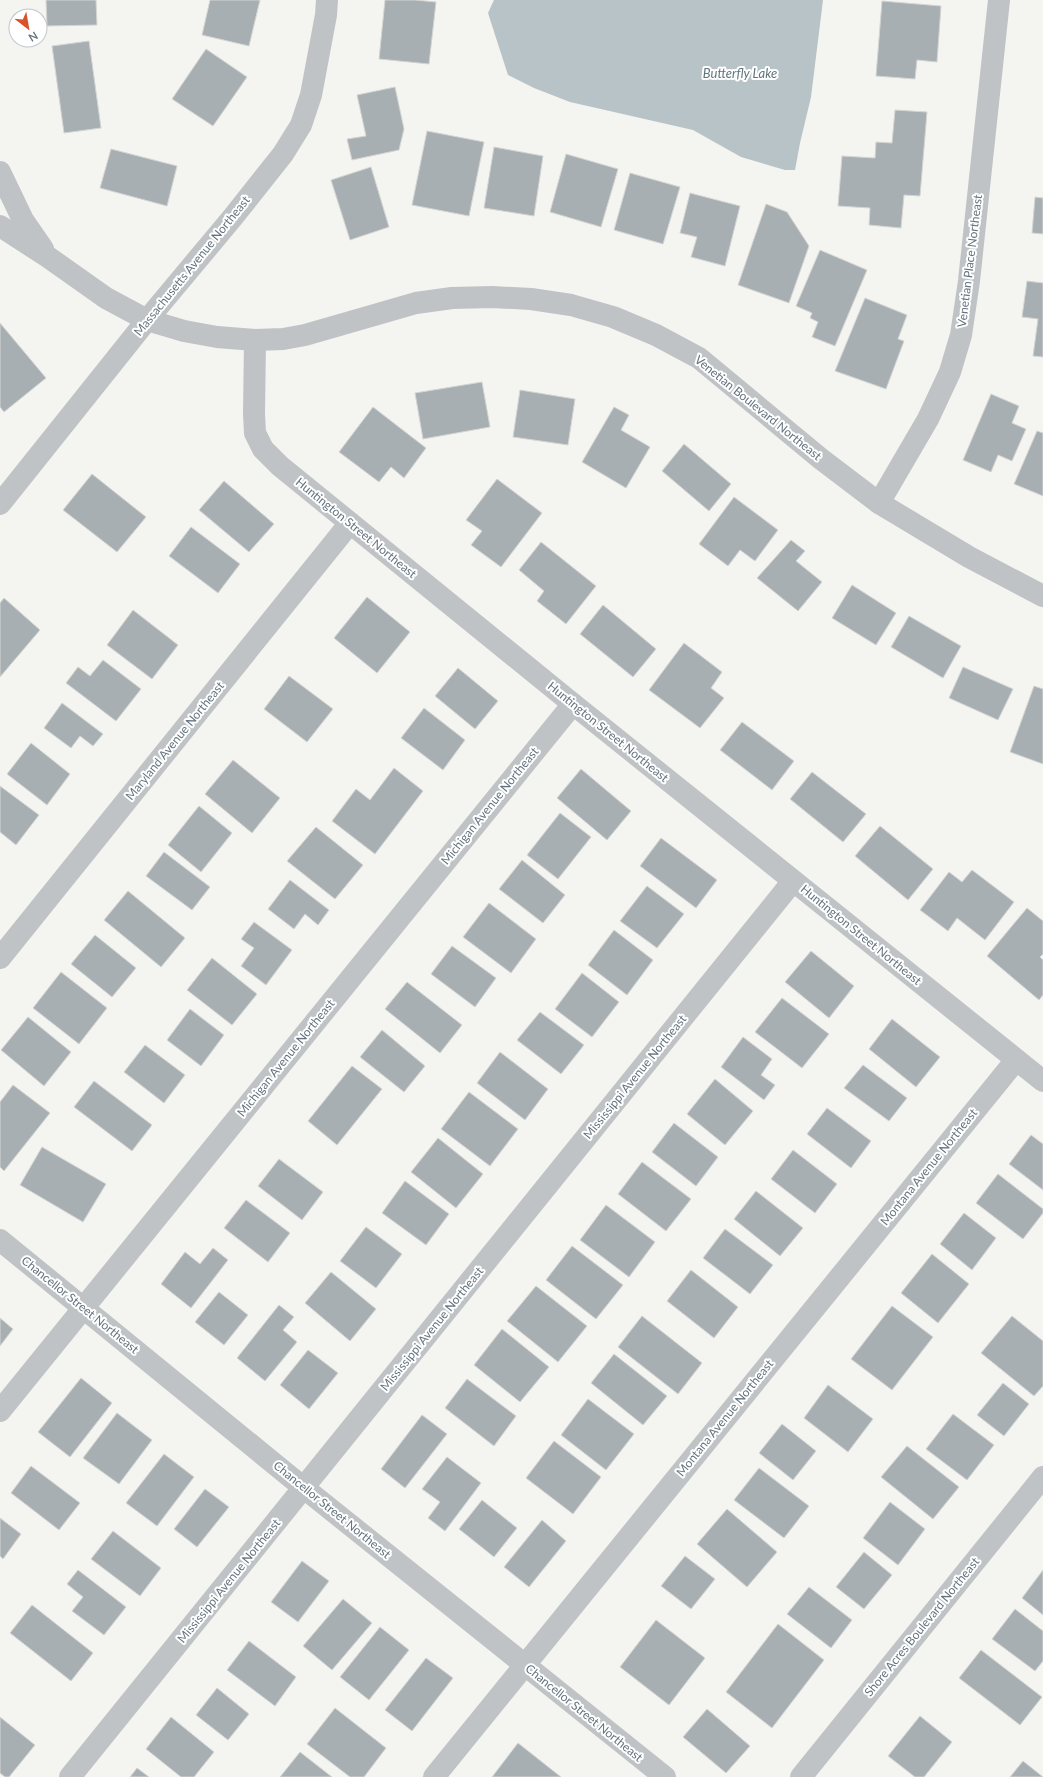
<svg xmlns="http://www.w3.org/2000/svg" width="1043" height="1777" viewBox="0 0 1043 1777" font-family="Lato,sans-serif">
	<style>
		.water { fill: #b8c3c7 }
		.building { fill: #a8afb3; stroke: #d5d5d3 }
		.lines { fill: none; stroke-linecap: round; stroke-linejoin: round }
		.minor { stroke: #bfc3c6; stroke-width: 22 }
		.labels { text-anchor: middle; stroke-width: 4; stroke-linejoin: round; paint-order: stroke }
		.street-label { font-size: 12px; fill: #64737f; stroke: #fff }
		.water-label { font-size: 13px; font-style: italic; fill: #5f757d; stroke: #fff }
	</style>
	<rect width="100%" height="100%" fill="#f4f4f0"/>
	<path class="water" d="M494,0h329l-12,97 -11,46 -5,27h-10l-44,-13 -48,-27 -123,-28 -36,-14 -26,-13 -20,-62z"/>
	<g class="building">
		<path d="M46,0h50l1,25 -50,1z"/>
		<path d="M210,0h50l-11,46 -47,-11z"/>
		<path d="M385,0h30l21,2 -7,62 -50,-5z"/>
		<path d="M882,1l59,5 -4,56 -20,-2 -2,19 -39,-3z"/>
		<path d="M89,41l12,87 -37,5 -12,-87z"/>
		<path d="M206,49l41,28 -34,49 -41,-27z"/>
		<path d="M395,87l9,42 -5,21 -47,10 -5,-21 19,-3 -9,-41z"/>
		<path d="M895,110l32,2 -7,84 -16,-1 -3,33 -32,-3 1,-17 -32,-2 4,-50 33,2 1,-16 16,1z"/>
		<path d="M427,131l57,11 -15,74 -57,-11z"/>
		<path d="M494,147l49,9 -9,60 -50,-8z"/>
		<path d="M111,149l66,17 -10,40 -67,-18z"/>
		<path d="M566,154l52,15 -17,58 -51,-15z"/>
		<path d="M371,167l18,60 -39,13 -19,-60z"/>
		<path d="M630,173l50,14 -17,57 -49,-14z"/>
		<path d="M690,193l50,13 -15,60 -34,-9 6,-20 -17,-4z"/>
		<path d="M1035,197l8,1v36l-11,-1z"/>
		<path d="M766,204l21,8 22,34 -20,57 -51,-18z"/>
		<path d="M820,250l47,20 -32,76 -23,-9 6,-15 -8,-4 2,-5 -16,-7z"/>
		<path d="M1027,281l16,2v74l-10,-1 5,-37 -16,-2z"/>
		<path d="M865,298l42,17 -9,24 6,2 -18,48 -51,-18z"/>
		<path d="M0,323l46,55 -42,34 -4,-5z"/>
		<path d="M482,382l8,45 -67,12 -8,-46z"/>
		<path d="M520,390l55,9 -7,46 -55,-8z"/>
		<path d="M991,394l28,12 -7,17 14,6 -14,32 -14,-6 -7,17 -28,-12z"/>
		<path d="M373,407l53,41 -22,30 -13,-11 -12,15 -40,-30z"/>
		<path d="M614,407l15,8 -8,15 29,17 -24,41 -44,-26z"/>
		<path d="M1037,431l6,2v63l-29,-12z"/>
		<path d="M684,444l47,40 -22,27 -47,-40z"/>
		<path d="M92,474l54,43 -29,35 -54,-42z"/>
		<path d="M497,479l45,34 -41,54 -30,-22 11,-14 -16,-11z"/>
		<path d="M224,481l50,43 -25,28 -50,-42z"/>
		<path d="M734,497l44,33 -23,31 -15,-11 -12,16 -29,-22z"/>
		<path d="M191,527l49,37 -22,29 -49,-37z"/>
		<path d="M791,540l14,11 -9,10 26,21 -24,29 -41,-33z"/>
		<path d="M541,542l55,44 -30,38 -29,-23 7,-10 -25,-21z"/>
		<path d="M852,585l44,28 -20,32 -44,-27z"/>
		<path d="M367,597l43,35 -33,41 -43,-35z"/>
		<path d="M4,598l36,32 -40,47v-74z"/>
		<path d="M603,605l53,44 -23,28 -53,-43z"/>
		<path d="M133,610l45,35 -26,34 -45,-34z"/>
		<path d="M909,616l52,30 -18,32 -52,-31z"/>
		<path d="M684,643l38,29 -11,16 13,10 -24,30 -51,-38z"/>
		<path d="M103,660l38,29 -25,32 -50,-38 12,-16 12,9z"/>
		<path d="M963,667l50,22 -15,31 -49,-22z"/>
		<path d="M458,668l40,33 -23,28 -40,-33z"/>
		<path d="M289,676l44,33 -26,33 -43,-33z"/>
		<path d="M1034,686l9,3v75l-33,-12z"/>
		<path d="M62,703l41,31 -10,12 -13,-10 -9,12 -27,-20z"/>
		<path d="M424,708l41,32 -22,30 -42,-32z"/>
		<path d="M742,722l52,39 -22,29 -52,-40z"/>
		<path d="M31,743l39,31 -23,31 -40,-31z"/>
		<path d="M233,760l47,38 -28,35 -47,-39z"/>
		<path d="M394,768l29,23 -48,63 -43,-33 24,-32 14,11z"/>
		<path d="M581,769l50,42 -24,29 -50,-42z"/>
		<path d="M812,772l54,42 -23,28 -53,-43z"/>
		<path d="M0,786l39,29 -23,30 -16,-13z"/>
		<path d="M199,806l33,27 -31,39 -33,-27z"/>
		<path d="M560,813l31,24 -33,42 -31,-24z"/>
		<path d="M880,826l53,43 -25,31 -53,-44z"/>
		<path d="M316,827l47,38 -28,34 -48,-38z"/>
		<path d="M661,838l56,42 -21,28 -56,-42z"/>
		<path d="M164,852l46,35 -18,23 -46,-34z"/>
		<path d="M522,860l43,35 -22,28 -44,-34z"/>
		<path d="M972,870l42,32 -29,38 -28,-22 -9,13 -28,-21 29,-38 13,10z"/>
		<path d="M290,880l39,30 -11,15 -13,-11 -11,15 -26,-20z"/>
		<path d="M647,886l37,28 -27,34 -37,-27z"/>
		<path d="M128,891l57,47 -24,29 -57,-47z"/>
		<path d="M489,903l47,36 -25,34 -48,-36z"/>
		<path d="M1027,908l16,13v33l-3,3 3,3v35l-4,5 -52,-44z"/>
		<path d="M254,922l38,28 -26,35 -25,-19 13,-18 -13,-9z"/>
		<path d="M614,930l39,30 -26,35 -39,-30z"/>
		<path d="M95,935l41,33 -24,29 -41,-33z"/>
		<path d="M452,946l44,32 -21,29 -44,-33z"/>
		<path d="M811,951l43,35 -25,32 -44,-36z"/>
		<path d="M212,958l45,36 -25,31 -45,-35z"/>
		<path d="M61,972l46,36 -28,36 -46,-36z"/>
		<path d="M582,973l37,29 -27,35 -37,-28z"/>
		<path d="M407,982l55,43 -22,28 -55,-44z"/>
		<path d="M782,998l47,36 -27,34 -47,-36z"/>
		<path d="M190,1009l34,26 -23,31 -34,-26z"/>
		<path d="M540,1012l44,33 -23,29 -44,-34z"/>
		<path d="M28,1017l43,35 -27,34 -43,-36z"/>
		<path d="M892,1019l48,38 -24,30 -47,-38z"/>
		<path d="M382,1030l43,36 -21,26 -44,-35z"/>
		<path d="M743,1037l29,22 -11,16 14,10 -11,15 -43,-33z"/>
		<path d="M145,1045l40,30 -21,28 -40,-31z"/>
		<path d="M500,1052l48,37 -23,31 -48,-37z"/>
		<path d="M863,1065l44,33 -18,23 -45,-33z"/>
		<path d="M352,1066l30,23 -45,56 -29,-24z"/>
		<path d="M715,1079l38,32 -28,34 -38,-31z"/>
		<path d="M94,1081l58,44 -20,26 -58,-44z"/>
		<path d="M13,1085l37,28 -46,58 -4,-4v-65z"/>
		<path d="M469,1092l49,37 -28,37 -49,-37z"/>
		<path d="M827,1108l44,33 -20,27 -44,-34z"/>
		<path d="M674,1123l44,34 -22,29 -44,-34z"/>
		<path d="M1031,1135l12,9v46l-34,-26z"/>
		<path d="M438,1138l45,36 -27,34 -45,-36z"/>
		<path d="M42,1147l64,37 -23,38 -63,-37z"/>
		<path d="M793,1150l44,34 -22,29 -44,-34z"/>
		<path d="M279,1159l44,33 -21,28 -44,-34z"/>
		<path d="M642,1162l49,37 -25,32 -48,-37z"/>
		<path d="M998,1174l45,35v4l-20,26 -47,-36z"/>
		<path d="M405,1181l44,33 -23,31 -44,-32z"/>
		<path d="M756,1191l47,37 -23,28 -46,-37z"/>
		<path d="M246,1200l44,33 -22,29 -44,-34z"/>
		<path d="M606,1205l49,37 -26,35 -49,-37z"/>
		<path d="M964,1213l32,25 -24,32 -32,-26z"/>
		<path d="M366,1227l36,27 -26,34 -36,-27z"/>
		<path d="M725,1229l48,36 -23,29 -47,-36z"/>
		<path d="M572,1246l51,39 -27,34 -50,-39z"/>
		<path d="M213,1248l15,12 -37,48 -30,-24 24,-32 15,12z"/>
		<path d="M932,1254l37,30 -31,39 -37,-30z"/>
		<path d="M691,1270l47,37 -24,31 -47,-37z"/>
		<path d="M331,1272l45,37 -26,32 -45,-38z"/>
		<path d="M536,1286l51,40 -29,36 -51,-41z"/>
		<path d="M219,1292l29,23 -24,30 -29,-23z"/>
		<path d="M279,1305l15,12 -11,13 14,12 -32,39 -28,-23z"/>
		<path d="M892,1306l41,31 -41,53 -41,-31z"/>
		<path d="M642,1316l60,47 -24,31 -60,-47z"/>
		<path d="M1012,1316l31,25v45l-9,10 -53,-43z"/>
		<path d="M0,1318l13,11 -13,17z"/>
		<path d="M502,1329l47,38 -29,35 -46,-37z"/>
		<path d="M308,1350l30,23 -29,36 -29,-24z"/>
		<path d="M614,1354l53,42 -24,29 -52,-42z"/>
		<path d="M81,1378l31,25 -42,54 -32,-25z"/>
		<path d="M467,1379l49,37 -22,30 -49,-38z"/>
		<path d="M1003,1383l26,21 -25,32 -27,-21z"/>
		<path d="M828,1385l45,34 -25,33 -44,-34z"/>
		<path d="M588,1399l46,35 -28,36 -45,-35z"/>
		<path d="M117,1413l35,27 -33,44 -36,-26z"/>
		<path d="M953,1414l41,31 -27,35 -41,-31z"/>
		<path d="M422,1415l25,19 -42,54 -24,-19z"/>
		<path d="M782,1424l34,27 -23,29 -34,-27z"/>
		<path d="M554,1441l47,36 -28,37 -47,-36z"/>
		<path d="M907,1446l52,41 -26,32 -52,-42z"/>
		<path d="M164,1454l30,23 -37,49 -31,-23z"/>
		<path d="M447,1457l34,26 -36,48 -17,-13 12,-16 -18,-13z"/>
		<path d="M31,1466l49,37 -21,27 -48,-37z"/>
		<path d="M759,1468l50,38 -25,32 -50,-38z"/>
		<path d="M205,1489l24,18 -32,40 -23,-18z"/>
		<path d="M482,1500l35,28 -23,29 -35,-28z"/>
		<path d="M890,1502l35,27 -27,36 -35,-27z"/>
		<path d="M727,1509l50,43 -30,35 -50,-43z"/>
		<path d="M0,1518l21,16 -18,25 -3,-3z"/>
		<path d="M542,1520l24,21 -37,46 -25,-20z"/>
		<path d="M113,1531l48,37 -21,28 -49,-37z"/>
		<path d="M864,1552l28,23 -28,34 -28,-22z"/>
		<path d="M685,1556l30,23 -24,30 -30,-23z"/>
		<path d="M302,1561l27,20 -31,41 -27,-20z"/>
		<path d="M78,1570l48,37 -22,28 -32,-24 11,-14 -16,-13z"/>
		<path d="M1043,1570v45l-21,-17z"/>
		<path d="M809,1587l43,33 -21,28 -44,-34z"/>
		<path d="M343,1599l29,24 -40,47 -29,-24z"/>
		<path d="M32,1605l61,48 -22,28 -61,-48z"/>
		<path d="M1015,1609l28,22v30l-8,10 -43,-32z"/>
		<path d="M656,1620l49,38 -36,47 -49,-38z"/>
		<path d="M778,1624l46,36 -52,68 -46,-36z"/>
		<path d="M380,1627l29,23 -40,50 -29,-23z"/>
		<path d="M249,1641l47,36 -21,29 -48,-36z"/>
		<path d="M981,1650l61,47 -22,28 -61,-47z"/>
		<path d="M426,1658l27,20 -41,53 -27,-21z"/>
		<path d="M217,1688l32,26 -21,26 -32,-25z"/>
		<path d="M335,1708l51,40 -22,29h-14l-43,-33z"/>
		<path d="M707,1709l43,37 -24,27 -43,-36z"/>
		<path d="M920,1716l32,26 -28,35h-9l-27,-21z"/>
		<path d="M0,1717l35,28 -26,32h-4l-5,-4z"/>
		<path d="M171,1717l43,35 -20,25h-13l-35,-28z"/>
		<path d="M518,1743l43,34h-69z"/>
		<path d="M300,1752l32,25h-52z"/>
		<path d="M1023,1761l20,16h-33z"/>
		<path d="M137,1768l12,9h-19z"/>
	</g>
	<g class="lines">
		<g class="minor">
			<path d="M0,172l23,48 20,29"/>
			<path d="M0,226l48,31 58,41 41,22 37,11 33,6 38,3 28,-1 22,-4 111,-32 36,-5 40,-1 39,2 40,6 42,12 43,18 43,23 122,101 58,44 90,54 74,39"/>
			<path d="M255,340l-1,74 1,19 8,16 17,17 293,238 470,377"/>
			<path d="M879,503l49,-84 22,-47 11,-37 8,-54 30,-281"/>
			<path d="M0,504l147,-184 86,-103 50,-63 18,-29 10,-30 15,-80 1,-15"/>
			<path d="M0,958l350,-435"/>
			<path d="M0,1240l304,248 361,289"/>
			<path d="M0,1411l573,-707"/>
			<path d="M70,1777l723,-896"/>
			<path d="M434,1777l582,-717"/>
			<path d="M801,1777l242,-300"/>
		</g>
	</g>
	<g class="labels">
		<g class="street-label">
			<text transform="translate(970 261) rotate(-83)" y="4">Venetian Place Northeast</text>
			<text transform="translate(192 266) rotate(-51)" y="4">Massachusetts Avenue Northeast</text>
			<text transform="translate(758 408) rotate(39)" y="4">Venetian Boulevard Northeast</text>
			<text transform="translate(356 528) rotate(39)" y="4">Huntington Street Northeast</text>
			<text transform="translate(608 732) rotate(39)" y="4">Huntington Street Northeast</text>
			<text transform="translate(175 741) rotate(-51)" y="4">Maryland Avenue Northeast</text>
			<text transform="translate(490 806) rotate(-51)" y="4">Michigan Avenue Northeast</text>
			<text transform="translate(861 935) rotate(39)" y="4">Huntington Street Northeast</text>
			<text transform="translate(286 1058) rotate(-51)" y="4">Michigan Avenue Northeast</text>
			<text transform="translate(635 1077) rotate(-51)" y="4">Mississippi Avenue Northeast</text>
			<text transform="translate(929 1167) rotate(-51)" y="4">Montana Avenue Northeast</text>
			<text transform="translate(80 1305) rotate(39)" y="4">Chancellor Street Northeast</text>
			<text transform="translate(432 1329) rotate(-51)" y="4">Mississippi Avenue Northeast</text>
			<text transform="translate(725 1418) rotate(-51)" y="4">Montana Avenue Northeast</text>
			<text transform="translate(332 1510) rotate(39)" y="4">Chancellor Street Northeast</text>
			<text transform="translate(229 1581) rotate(-51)" y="4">Mississippi Avenue Northeast</text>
			<text transform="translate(922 1627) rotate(-51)" y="4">Shore Acres Boulevard Northeast</text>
			<text transform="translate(584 1713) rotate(39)" y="4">Chancellor Street Northeast</text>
		</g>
		<g class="water-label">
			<text x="740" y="78">Butterfly Lake</text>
		</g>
	</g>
	<g transform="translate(28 28) rotate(149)"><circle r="19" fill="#ffffff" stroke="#c1c7cc"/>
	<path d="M0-3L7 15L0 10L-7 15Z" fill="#da522a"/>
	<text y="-6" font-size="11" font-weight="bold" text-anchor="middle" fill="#64737f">N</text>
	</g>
</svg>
